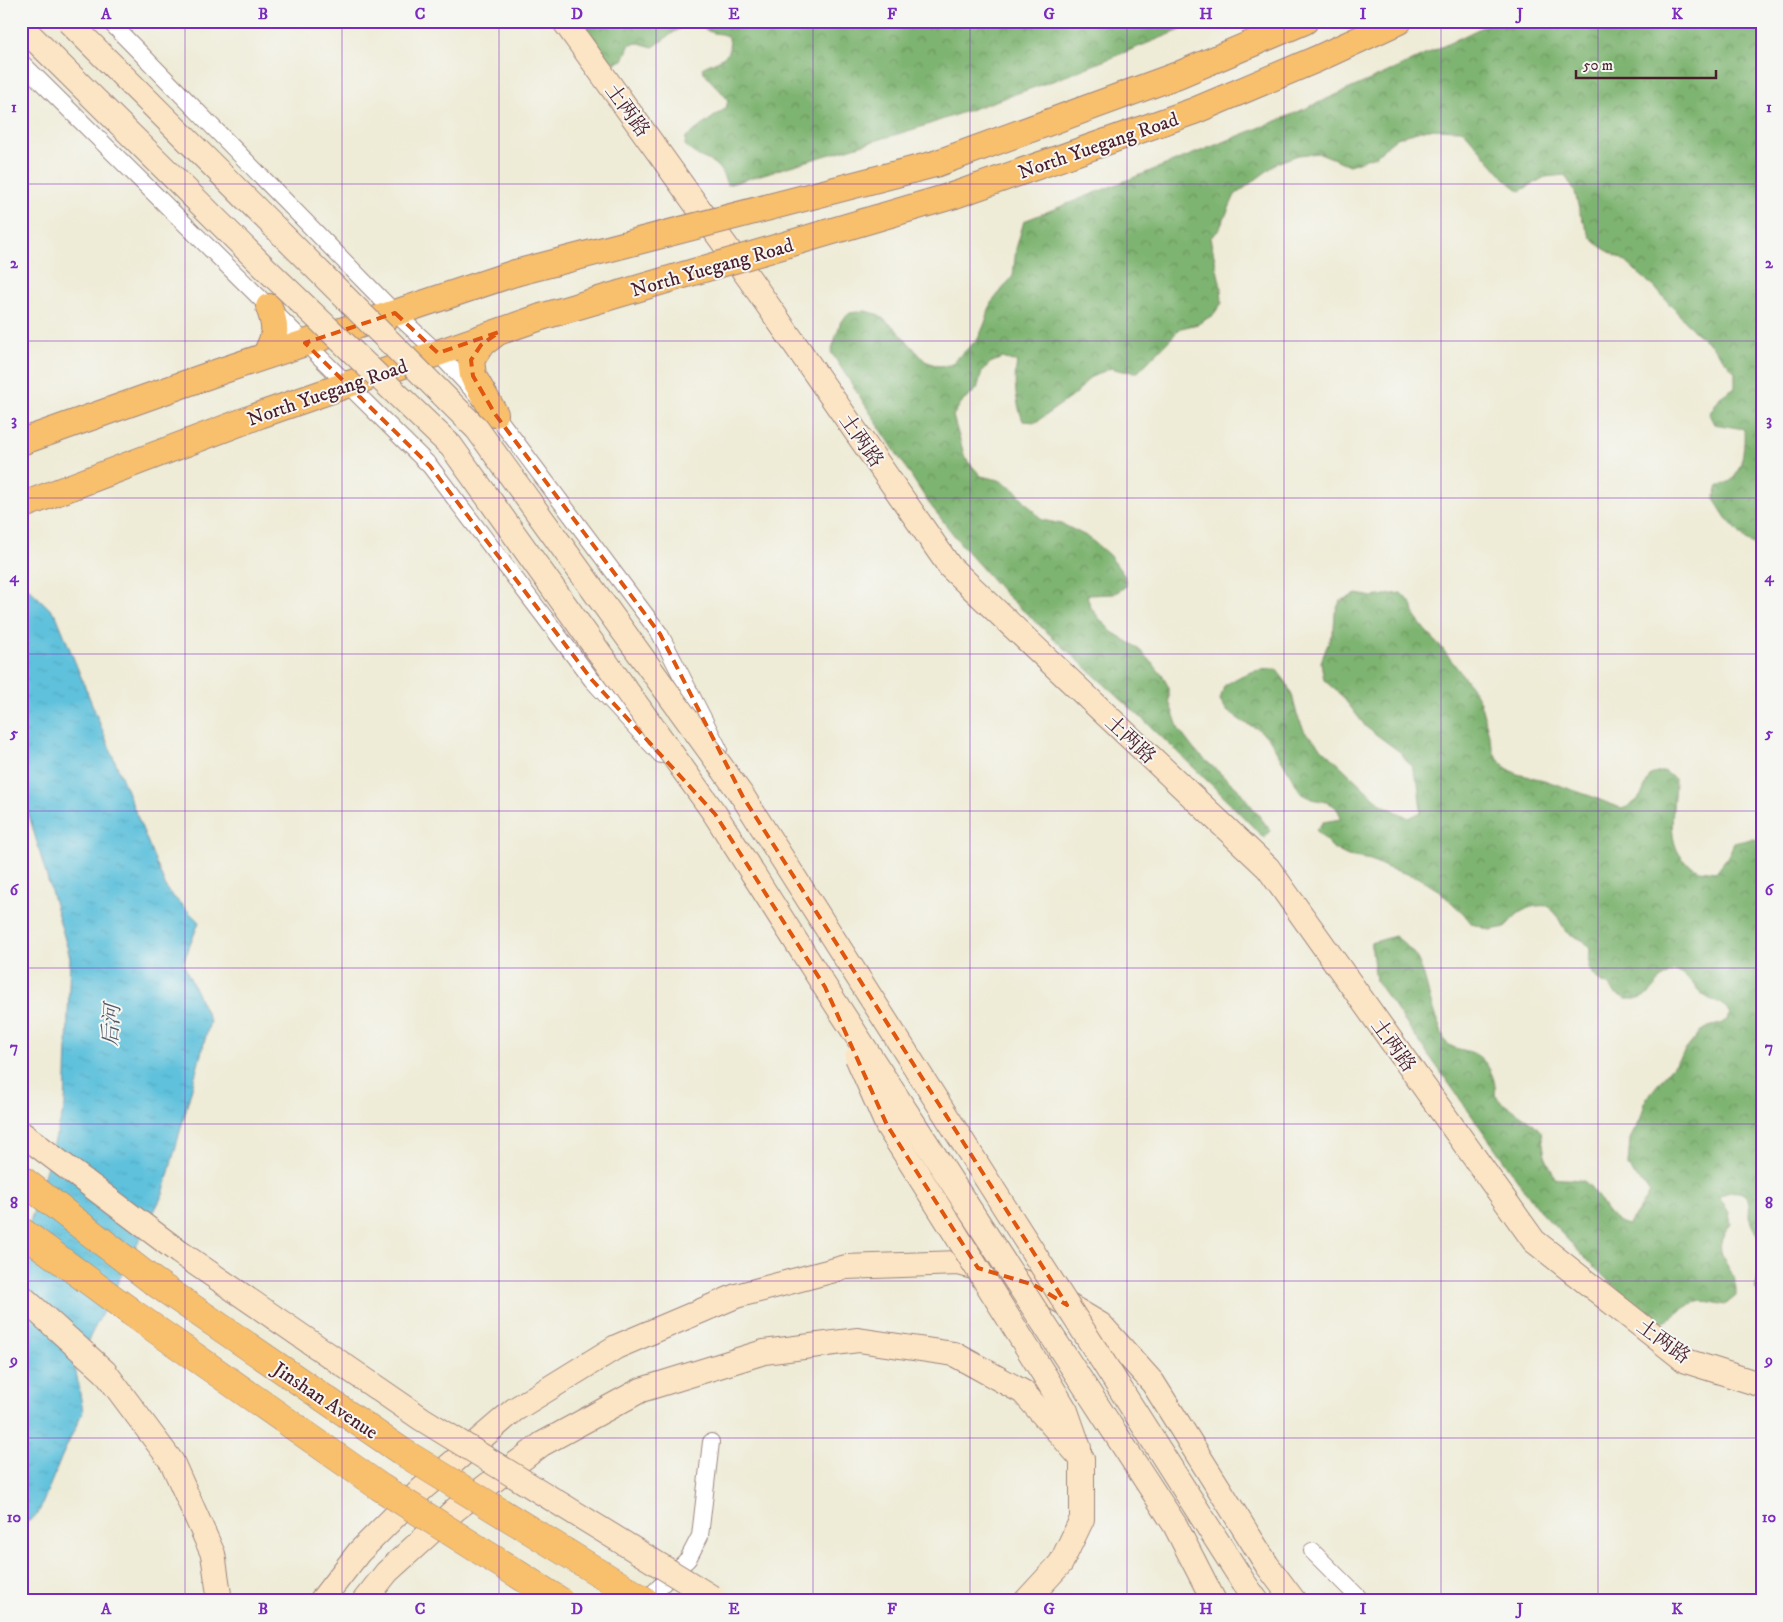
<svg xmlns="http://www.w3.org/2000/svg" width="1783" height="1622" viewBox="0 0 1783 1622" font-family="'IM FELL DW Pica','Noto Serif SC',serif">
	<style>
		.forest { fill: url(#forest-crowns); stroke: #646a4e }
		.water { fill: url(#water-ripples); stroke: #547084 }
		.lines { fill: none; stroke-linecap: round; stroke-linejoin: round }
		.street-casing { stroke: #9c8580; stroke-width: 18 }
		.secondary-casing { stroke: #9c8580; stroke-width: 26 }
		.primary-casing { stroke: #9c8580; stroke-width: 28 }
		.street { stroke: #fff; stroke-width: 16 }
		.secondary { stroke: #fce5c4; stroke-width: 24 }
		.primary { stroke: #f8bf6c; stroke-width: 26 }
		.secondary-bridge-casing { stroke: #9c8580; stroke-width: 26; stroke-linecap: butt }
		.primary-bridge-casing { stroke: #9c8580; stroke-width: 28; stroke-linecap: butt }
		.highway-bridge-casing { stroke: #9c8580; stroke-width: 29; stroke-linecap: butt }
		.secondary-bridge { stroke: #fce5c4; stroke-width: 24 }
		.primary-bridge { stroke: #f8bf6c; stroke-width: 26 }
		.highway-bridge { stroke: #f8bf6c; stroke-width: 28 }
		.marked { fill: none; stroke: #e0560e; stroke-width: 4; stroke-dasharray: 10 6; stroke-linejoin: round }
		.grid { fill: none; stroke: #7b2cbf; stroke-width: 1; stroke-opacity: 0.55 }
		.labels { text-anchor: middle; stroke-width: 4; stroke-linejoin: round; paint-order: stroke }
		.street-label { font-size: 20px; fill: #4a1f2b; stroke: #f6f6f2 }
		.water-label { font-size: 21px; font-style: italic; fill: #515869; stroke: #f6f6f2 }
		.neatline { fill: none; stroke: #7b2cbf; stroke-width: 2 }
		.grid-label { font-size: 16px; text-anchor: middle; font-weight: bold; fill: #7b2cbf }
	</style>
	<defs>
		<pattern id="forest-crowns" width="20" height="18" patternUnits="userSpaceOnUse" patternTransform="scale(1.25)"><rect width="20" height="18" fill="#7eb471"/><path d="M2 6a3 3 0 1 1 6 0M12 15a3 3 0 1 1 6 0" fill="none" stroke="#69925d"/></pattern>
		<pattern id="water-ripples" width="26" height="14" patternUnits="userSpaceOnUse" patternTransform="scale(1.25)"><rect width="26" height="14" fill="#5ec1dc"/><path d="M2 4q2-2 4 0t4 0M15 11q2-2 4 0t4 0" fill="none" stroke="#53a5bd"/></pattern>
	</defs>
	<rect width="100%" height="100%" fill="#f6f6f2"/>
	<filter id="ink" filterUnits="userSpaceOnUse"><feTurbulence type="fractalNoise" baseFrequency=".02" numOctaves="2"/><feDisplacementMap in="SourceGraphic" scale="10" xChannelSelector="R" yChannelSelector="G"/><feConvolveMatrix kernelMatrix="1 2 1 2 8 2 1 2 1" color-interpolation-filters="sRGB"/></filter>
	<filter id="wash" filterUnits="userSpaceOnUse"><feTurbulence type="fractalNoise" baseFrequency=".0096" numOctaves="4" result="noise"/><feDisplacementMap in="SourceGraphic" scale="20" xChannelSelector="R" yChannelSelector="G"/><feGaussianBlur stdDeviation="1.12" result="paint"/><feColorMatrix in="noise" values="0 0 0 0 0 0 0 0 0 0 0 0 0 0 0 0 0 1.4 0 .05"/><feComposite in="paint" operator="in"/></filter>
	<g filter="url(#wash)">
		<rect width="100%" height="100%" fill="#eeebd6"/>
		<g class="forest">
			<path d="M579,21h624l-145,58 -137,48 -194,58c-10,-32 -25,-20 -42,-40l1,-8 40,-29 2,-7c-7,-13 -20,-19 -26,-33 16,-9 31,-9 27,-30 -8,-6 -10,-3 -18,-6 -5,-1 -9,-6 -13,-8 -13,-4 -34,17 -45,23l-14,-4 -9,1 -7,16 -8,3 -9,-6z"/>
			<path d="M1495,21h267v527l-15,-7 -21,-23 -12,-19 4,-13c5,-2 11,-3 15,-7 10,-13 12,-34 11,-50l-30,-5 -5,-10 11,-17 15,-10v-15l-24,-27 -17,-14 -38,-42 -31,-28 -24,-14 -10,-9 -11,-24 -5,-22 -10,-17 -20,2 -25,14 -13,-10 -44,-51 -36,-1 -30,9 -22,18 -26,9 -29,-12 -22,2 -19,7 -44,33 -16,35 -9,8 11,49 1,16 -9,12 -15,9 -17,4 -43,44 -16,-1 -11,-3 -22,10 -11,14 -42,30 -13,-1c-7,-19 -10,-39 -6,-59l-15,-4 -12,5 -8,9 -5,17 -16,14 -8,13 12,42 16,18 18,4 14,8 29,32 20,4 26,13 21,18 15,20 2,11 -12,8 -27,1 3,11 9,12 13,14 23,14 14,13 13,16 7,13v13l10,29 16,21 43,38 33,42 -7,7 -48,-49 -69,-66 -142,-129 -41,-46 -36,-46 -97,-150 10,-31 9,-8 15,-2 12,3 18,14 30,33 13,5 12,-1 28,-26 7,-16 6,-20 22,-27 3,-27 8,-28 260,-103 122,-54z"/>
			<path d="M1401,593l11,11 3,13 10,13 16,17 30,39 9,16 14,51 11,14 12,7 27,6 49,17 29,12c20,-8 20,-16 28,-34l14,-4 11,8c0,31 -15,76 25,91 5,1 11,1 16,2l12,-16 6,-13 17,-4 11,1v456l-7,-8c2,-14 9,-32 5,-46 -3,-9 -9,-16 -11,-25 0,-4 1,-8 0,-12 -2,-17 -18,-15 -30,-9l10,17 2,11c-27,31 7,40 5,72l-11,9c-9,-2 -19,-5 -28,-3 -17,4 -26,22 -45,21l-61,-59 -52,-54 -163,-229 -5,-38 24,-7c9,7 21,17 25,29 8,19 9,38 18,58 3,6 4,13 7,18 7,9 19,8 28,12 15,7 24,27 22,42l6,7 33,22 7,8 4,24 10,22c9,2 25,0 30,4 17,13 20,39 43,43 7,-8 16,-23 21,-33l-5,-8 -11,-9 -5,-10 2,-26 10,-19 6,-21 55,-68c13,-9 20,-2 30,-17 -8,-13 -15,-10 -26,-18 -13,-10 -13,-18 -31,-25l-12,7 -13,16 -10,5h-13l-11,-6 -6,-8 -9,-3 -11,-13 1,-21 -6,-7 -18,-9 -10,-18 -8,-8c-18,-2 -32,6 -42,21l-16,3 -18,-6 -8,-10 -26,-24 -21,-13 -29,-9 -17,-8 -23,-4 -14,-7 -18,-19 7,-8 18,-3c-5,-24 -24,-13 -40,-26l-32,-55 -11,-9 -15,-7 -16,-11 -7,-11 4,-14c19,-12 28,-17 52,-17l10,13 7,16 4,17 8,17 62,59 16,14 26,13 12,-6 -3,-29 -7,-17 -11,-14 -34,-25 -24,-31 -18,-16 -3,-18 13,-34 1,-15 5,-12 17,-7 15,3z"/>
		</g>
		<path class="water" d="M21,581l35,34 111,275 32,32 -16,41 27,58 -47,173 -88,172 8,45 -21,45 -24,58 -17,13v-275l44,-146 5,-149 -45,-156 -4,-6z"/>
	</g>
	<g filter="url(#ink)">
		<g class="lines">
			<defs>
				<g id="street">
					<path d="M109,21l286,292 43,40 57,61 165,220 59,115"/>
					<path d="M21,62l409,404 162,214 69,75"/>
					<path d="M1312,1551l50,50"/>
					<path d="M645,1601l43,-42 12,-23 11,-94"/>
				</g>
				<g id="secondary">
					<path d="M564,21l187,260 199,286 318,301 266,373 152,120 76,24"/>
					<path d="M21,1296l84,76 67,90 41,92 7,47"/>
					<path d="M1045,1376l21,35 13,37"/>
					<path d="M1244,1583l13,18"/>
					<path d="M321,1601l38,-49 63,-63 92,-79 102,-63 120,-51 110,-29 113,-4 75,22 67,40 52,58 114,182 27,36"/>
					<path d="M364,1601l23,-29 69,-63 86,-65 99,-54 123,-38 94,-12 96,14 69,38 59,67v60l-21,44 -35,38"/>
				</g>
				<g id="primary">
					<path d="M935,164l243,-89 127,-54"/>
					<path d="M955,195l239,-84 123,-52 82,-38"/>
					<path d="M494,335l-13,10 -10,15 2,16 22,38"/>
					<path d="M265,356c11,-21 12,-27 4,-49"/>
					<path d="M21,442l203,-72 291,-97"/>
					<path d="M21,506l239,-91 281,-98"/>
				</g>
			</defs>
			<use href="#street" class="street-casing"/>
			<use href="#secondary" class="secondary-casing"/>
			<use href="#primary" class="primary-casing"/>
			<use href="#street" class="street"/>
			<use href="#secondary" class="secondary"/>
			<use href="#primary" class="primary"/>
			<defs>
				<g id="secondary-bridge">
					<path d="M68,21l409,408 266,368 501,786"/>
					<path d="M21,26l242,240 188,180 264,368 110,173 350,538 39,76"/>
					<path d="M857,1057l30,68 158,251"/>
					<path d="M21,1133l158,119 243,167 291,179"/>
				</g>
				<g id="primary-bridge">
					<path d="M515,273l420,-109"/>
					<path d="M541,317l414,-122"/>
				</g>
				<g id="highway-bridge">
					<path d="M21,1179l132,102 248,170 244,150"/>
					<path d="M21,1231l110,81 249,175 180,114"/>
				</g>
			</defs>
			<use href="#secondary-bridge" class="secondary-bridge-casing"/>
			<use href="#primary-bridge" class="primary-bridge-casing"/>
			<use href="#highway-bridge" class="highway-bridge-casing"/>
			<use href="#secondary-bridge" class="secondary-bridge"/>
			<use href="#primary-bridge" class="primary-bridge"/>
			<use href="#highway-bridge" class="highway-bridge"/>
		</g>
	</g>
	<path class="marked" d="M395,313l43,40 61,-21 -18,13 -10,15 2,16 22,38 165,220 83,163 324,508 -33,-20 -56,-17 -91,-143 -62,-138 -110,-173 -123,-134 -162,-214 -125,-123z"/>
	<path class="grid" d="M185,21v1580M342,21v1580M499,21v1580M656,21v1580M813,21v1580M970,21v1580M1127,21v1580M1284,21v1580M1441,21v1580M1598,21v1580M21,184h1741M21,341h1741M21,498h1741M21,654h1741M21,811h1741M21,968h1741M21,1124h1741M21,1281h1741M21,1438h1741"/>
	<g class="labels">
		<g class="street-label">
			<text transform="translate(628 110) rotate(54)" y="7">土两路</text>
			<text transform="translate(1098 145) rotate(-19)" y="7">North Yuegang Road</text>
			<text transform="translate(712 267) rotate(-16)" y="7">North Yuegang Road</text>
			<text transform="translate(327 392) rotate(-19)" y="7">North Yuegang Road</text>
			<text transform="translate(862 440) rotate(55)" y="7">土两路</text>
			<text transform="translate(1131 739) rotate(43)" y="7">土两路</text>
			<text transform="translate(1394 1045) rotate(54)" y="7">土两路</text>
			<text transform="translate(1664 1341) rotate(36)" y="7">土两路</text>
			<text transform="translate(326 1400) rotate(34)" y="7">Jinshan Avenue</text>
		</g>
		<g class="water-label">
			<text transform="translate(111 1025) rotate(-86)" y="7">后河</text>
		</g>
	</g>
	<rect width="1783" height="1622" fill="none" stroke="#f6f6f2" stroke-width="55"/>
	<path d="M1576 70v8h140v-8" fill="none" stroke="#4a1f2b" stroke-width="2.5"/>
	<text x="1583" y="70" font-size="15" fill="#4a1f2b" stroke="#f6f6f2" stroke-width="4" paint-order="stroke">50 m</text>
	<rect x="28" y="28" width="1728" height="1566" class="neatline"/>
	<g class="grid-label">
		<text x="106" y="19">A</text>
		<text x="263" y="19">B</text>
		<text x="420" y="19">C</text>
		<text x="577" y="19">D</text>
		<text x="734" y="19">E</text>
		<text x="892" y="19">F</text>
		<text x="1049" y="19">G</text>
		<text x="1206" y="19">H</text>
		<text x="1363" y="19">I</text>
		<text x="1520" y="19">J</text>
		<text x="1677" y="19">K</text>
		<text x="14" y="112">1</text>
		<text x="1769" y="112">1</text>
		<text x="14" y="268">2</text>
		<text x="1769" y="268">2</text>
		<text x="14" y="425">3</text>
		<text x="1769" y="425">3</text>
		<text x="14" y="582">4</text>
		<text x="1769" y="582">4</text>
		<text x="14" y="738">5</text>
		<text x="1769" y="738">5</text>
		<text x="14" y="895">6</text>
		<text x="1769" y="895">6</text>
		<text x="14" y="1052">7</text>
		<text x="1769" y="1052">7</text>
		<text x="14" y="1208">8</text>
		<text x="1769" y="1208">8</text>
		<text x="14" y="1365">9</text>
		<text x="1769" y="1365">9</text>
		<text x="14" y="1522">10</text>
		<text x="1769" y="1522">10</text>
		<text x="106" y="1614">A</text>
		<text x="263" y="1614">B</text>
		<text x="420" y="1614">C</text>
		<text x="577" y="1614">D</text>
		<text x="734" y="1614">E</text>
		<text x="892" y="1614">F</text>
		<text x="1049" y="1614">G</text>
		<text x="1206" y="1614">H</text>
		<text x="1363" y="1614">I</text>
		<text x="1520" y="1614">J</text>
		<text x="1677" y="1614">K</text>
	</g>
</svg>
